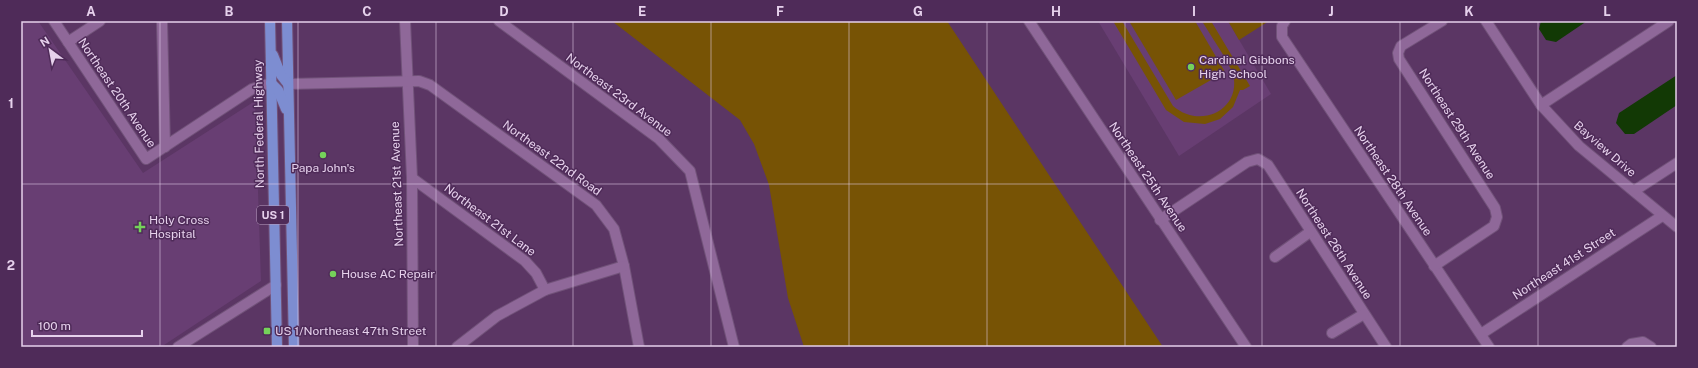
<svg xmlns="http://www.w3.org/2000/svg" width="1698" height="368" viewBox="0 0 1698 368" font-family="'Public Sans',sans-serif">
	<style>
		.built { fill: #683e73 }
		.green { fill: #775305 }
		.water { fill: #123905 }
		.lines { fill: none; stroke-linecap: round; stroke-linejoin: round }
		.minor-casing { stroke: #715279; stroke-width: 12 }
		.major-casing { stroke: #715279; stroke-width: 12 }
		.minor { stroke: #8f6899; stroke-width: 10 }
		.major { stroke: #7d8dd1; stroke-width: 10 }
		.grid { fill: none; stroke: #e6d1ec; stroke-width: 1; stroke-opacity: 0.55 }
		.poi-dot { fill: #75d25a; stroke: #4f2b59; stroke-width: 1.5 }
		.labels { text-anchor: middle; stroke-width: 3; stroke-linejoin: round; paint-order: stroke }
		.shield { fill: #4f2b59; stroke: #b99fc0; stroke-width: 1 }
		.shield-label { font-size: 11px; font-weight: bold; fill: #e6d1ec }
		.poi-label { font-size: 12px; fill: #e6d1ec; stroke: #4f2b59; text-anchor: start }
		.street-label { font-size: 12px; fill: #e6d1ec; stroke: #4f2b59 }
		.neatline { fill: none; stroke: #e6d1ec; stroke-width: 1.5 }
		.grid-label { font-size: 13px; text-anchor: middle; font-weight: bold; fill: #e6d1ec }
	</style>
	<rect width="100%" height="100%" fill="#5b3664"/>
	<g class="built">
		<path d="M21,21h17l105,152 112,-72 6,180 -100,66h-140z"/>
		<path d="M1098,21h130l43,73 -92,62z"/>
	</g>
	<g class="green">
		<path d="M612,21h335l216,326h-359l-16,-49 -19,-113 -15,-41 -14,-24z"/>
		<path d="M1113,21h9l51,85c28,24 69,3 60,-32 -4,-12 -24,-41 -31,-53h9l39,65 -7,4h-3l-7,17 -13,12 -15,5 -21,-2 -18,-12z"/>
		<path d="M1129,21h66l30,51 -49,28z"/>
		<path d="M1228,21h41l-30,19z"/>
	</g>
	<g class="water">
		<path d="M1541,21h46l-31,21 -10,-2 -7,-11z"/>
		<path d="M1677,75v30l-43,29h-9l-9,-11 3,-10z"/>
	</g>
	<g class="lines">
		<defs>
			<g id="minor">
				<path d="M54,21l92,138 106,-70 19,-6"/>
				<path d="M162,21l3,126"/>
				<path d="M405,21l7,157 1,169"/>
				<path d="M499,21l160,118 31,32 44,176"/>
				<path d="M1029,21l217,326"/>
				<path d="M1285,21l-3,5v11l207,310"/>
				<path d="M1486,21l55,84 38,41 98,81"/>
				<path d="M68,42l32,-21"/>
				<path d="M288,84l131,-3 11,4 166,120 18,24 10,37 15,81"/>
				<path d="M1541,105l128,-84"/>
				<path d="M412,178l113,83 11,12 9,17"/>
				<path d="M1634,191l43,-28"/>
				<path d="M1160,220l87,-58 11,-3 10,6 118,182"/>
				<path d="M1275,257l35,-25"/>
				<path d="M1434,266l60,-40 3,-9 -2,-9 -96,-149 -1,-6 3,-7 41,-25"/>
				<path d="M1332,333l32,-19"/>
				<path d="M1481,334l181,-118"/>
				<path d="M178,347l98,-62"/>
				<path d="M457,347l40,-31 48,-26 79,-24"/>
				<path d="M1627,347l4,-3 12,-2 8,5"/>
			</g>
			<g id="major">
				<path d="M270,21l7,326"/>
				<path d="M287,21l7,326"/>
				<path d="M273,55l8,20 7,9"/>
				<path d="M271,83l7,7 8,19"/>
			</g>
		</defs>
		<use href="#minor" class="minor-casing"/>
		<use href="#major" class="major-casing"/>
		<use href="#minor" class="minor"/>
		<use href="#major" class="major"/>
	</g>
	<path class="grid" d="M160,21v326M298,21v326M436,21v326M573,21v326M711,21v326M849,21v326M987,21v326M1125,21v326M1262,21v326M1400,21v326M1538,21v326M21,184h1656"/>
	<g class="poi-dot">
		<circle cx="1191" cy="67" r="4"/>
		<circle cx="323" cy="155" r="4"/>
		<path d="M138 221h4v4h4v4h-4v4h-4v-4h-4v-4h4z"/>
		<circle cx="333" cy="274" r="4"/>
		<rect x="263" y="327" width="8" height="8" rx="2"/>
	</g>
	<g class="labels">
		<rect class="shield" x="257" y="206" width="32" height="18" rx="3"/>
		<g class="shield-label">
			<text x="273" y="219">US 1</text>
		</g>
		<g class="poi-label">
			<text x="1199" y="64">Cardinal Gibbons<tspan x="1199" dy="14">High School</tspan></text>
			<text x="323" y="172" text-anchor="middle">Papa John's</text>
			<text x="149" y="224">Holy Cross<tspan x="149" dy="14">Hospital</tspan></text>
			<text x="341" y="278">House AC Repair</text>
			<text x="275" y="335">US 1/Northeast 47th Street</text>
		</g>
		<g class="street-label">
			<text transform="translate(117 93) rotate(56)" y="4">Northeast 20th Avenue</text>
			<text transform="translate(619 95) rotate(37)" y="4">Northeast 23rd Avenue</text>
			<text transform="translate(259 124) rotate(-91)" y="4">North Federal Highway</text>
			<text transform="translate(1457 124) rotate(57)" y="4">Northeast 29th Avenue</text>
			<text transform="translate(1605 149) rotate(41)" y="4">Bayview Drive</text>
			<text transform="translate(552 158) rotate(36)" y="4">Northeast 22nd Road</text>
			<text transform="translate(1148 177) rotate(56)" y="4">Northeast 25th Avenue</text>
			<text transform="translate(1393 181) rotate(56)" y="4">Northeast 28th Avenue</text>
			<text transform="translate(397 184) rotate(-92)" y="4">Northeast 21st Avenue</text>
			<text transform="translate(490 220) rotate(37)" y="4">Northeast 21st Lane</text>
			<text transform="translate(1334 244) rotate(57)" y="4">Northeast 26th Avenue</text>
			<text transform="translate(1564 264) rotate(-33)" y="4">Northeast 41st Street</text>
		</g>
	</g>
	<rect width="1698" height="368" fill="none" stroke="#4f2b59" stroke-width="44"/>
	<g transform="translate(50 50) rotate(328)" stroke="#4f2b59" stroke-width="3" paint-order="stroke">
	<path d="M0-3L7 15L0 10L-7 15Z" fill="#e6d1ec"/>
	<text y="-6" font-size="11" font-weight="bold" text-anchor="middle" fill="#e6d1ec">N</text>
	</g>
	<path d="M32 330v6h110v-6" fill="none" stroke="#e6d1ec" stroke-width="2"/>
	<text x="38" y="330" font-size="12" fill="#e6d1ec" stroke="#4f2b59" stroke-width="3" paint-order="stroke">100 m</text>
	<rect x="22" y="22" width="1654" height="324" class="neatline"/>
	<g class="grid-label">
		<text x="91" y="16">A</text>
		<text x="229" y="16">B</text>
		<text x="367" y="16">C</text>
		<text x="504" y="16">D</text>
		<text x="642" y="16">E</text>
		<text x="780" y="16">F</text>
		<text x="918" y="16">G</text>
		<text x="1056" y="16">H</text>
		<text x="1194" y="16">I</text>
		<text x="1331" y="16">J</text>
		<text x="1469" y="16">K</text>
		<text x="1607" y="16">L</text>
		<text x="11" y="108">1</text>
		<text x="11" y="270">2</text>
	</g>
</svg>
